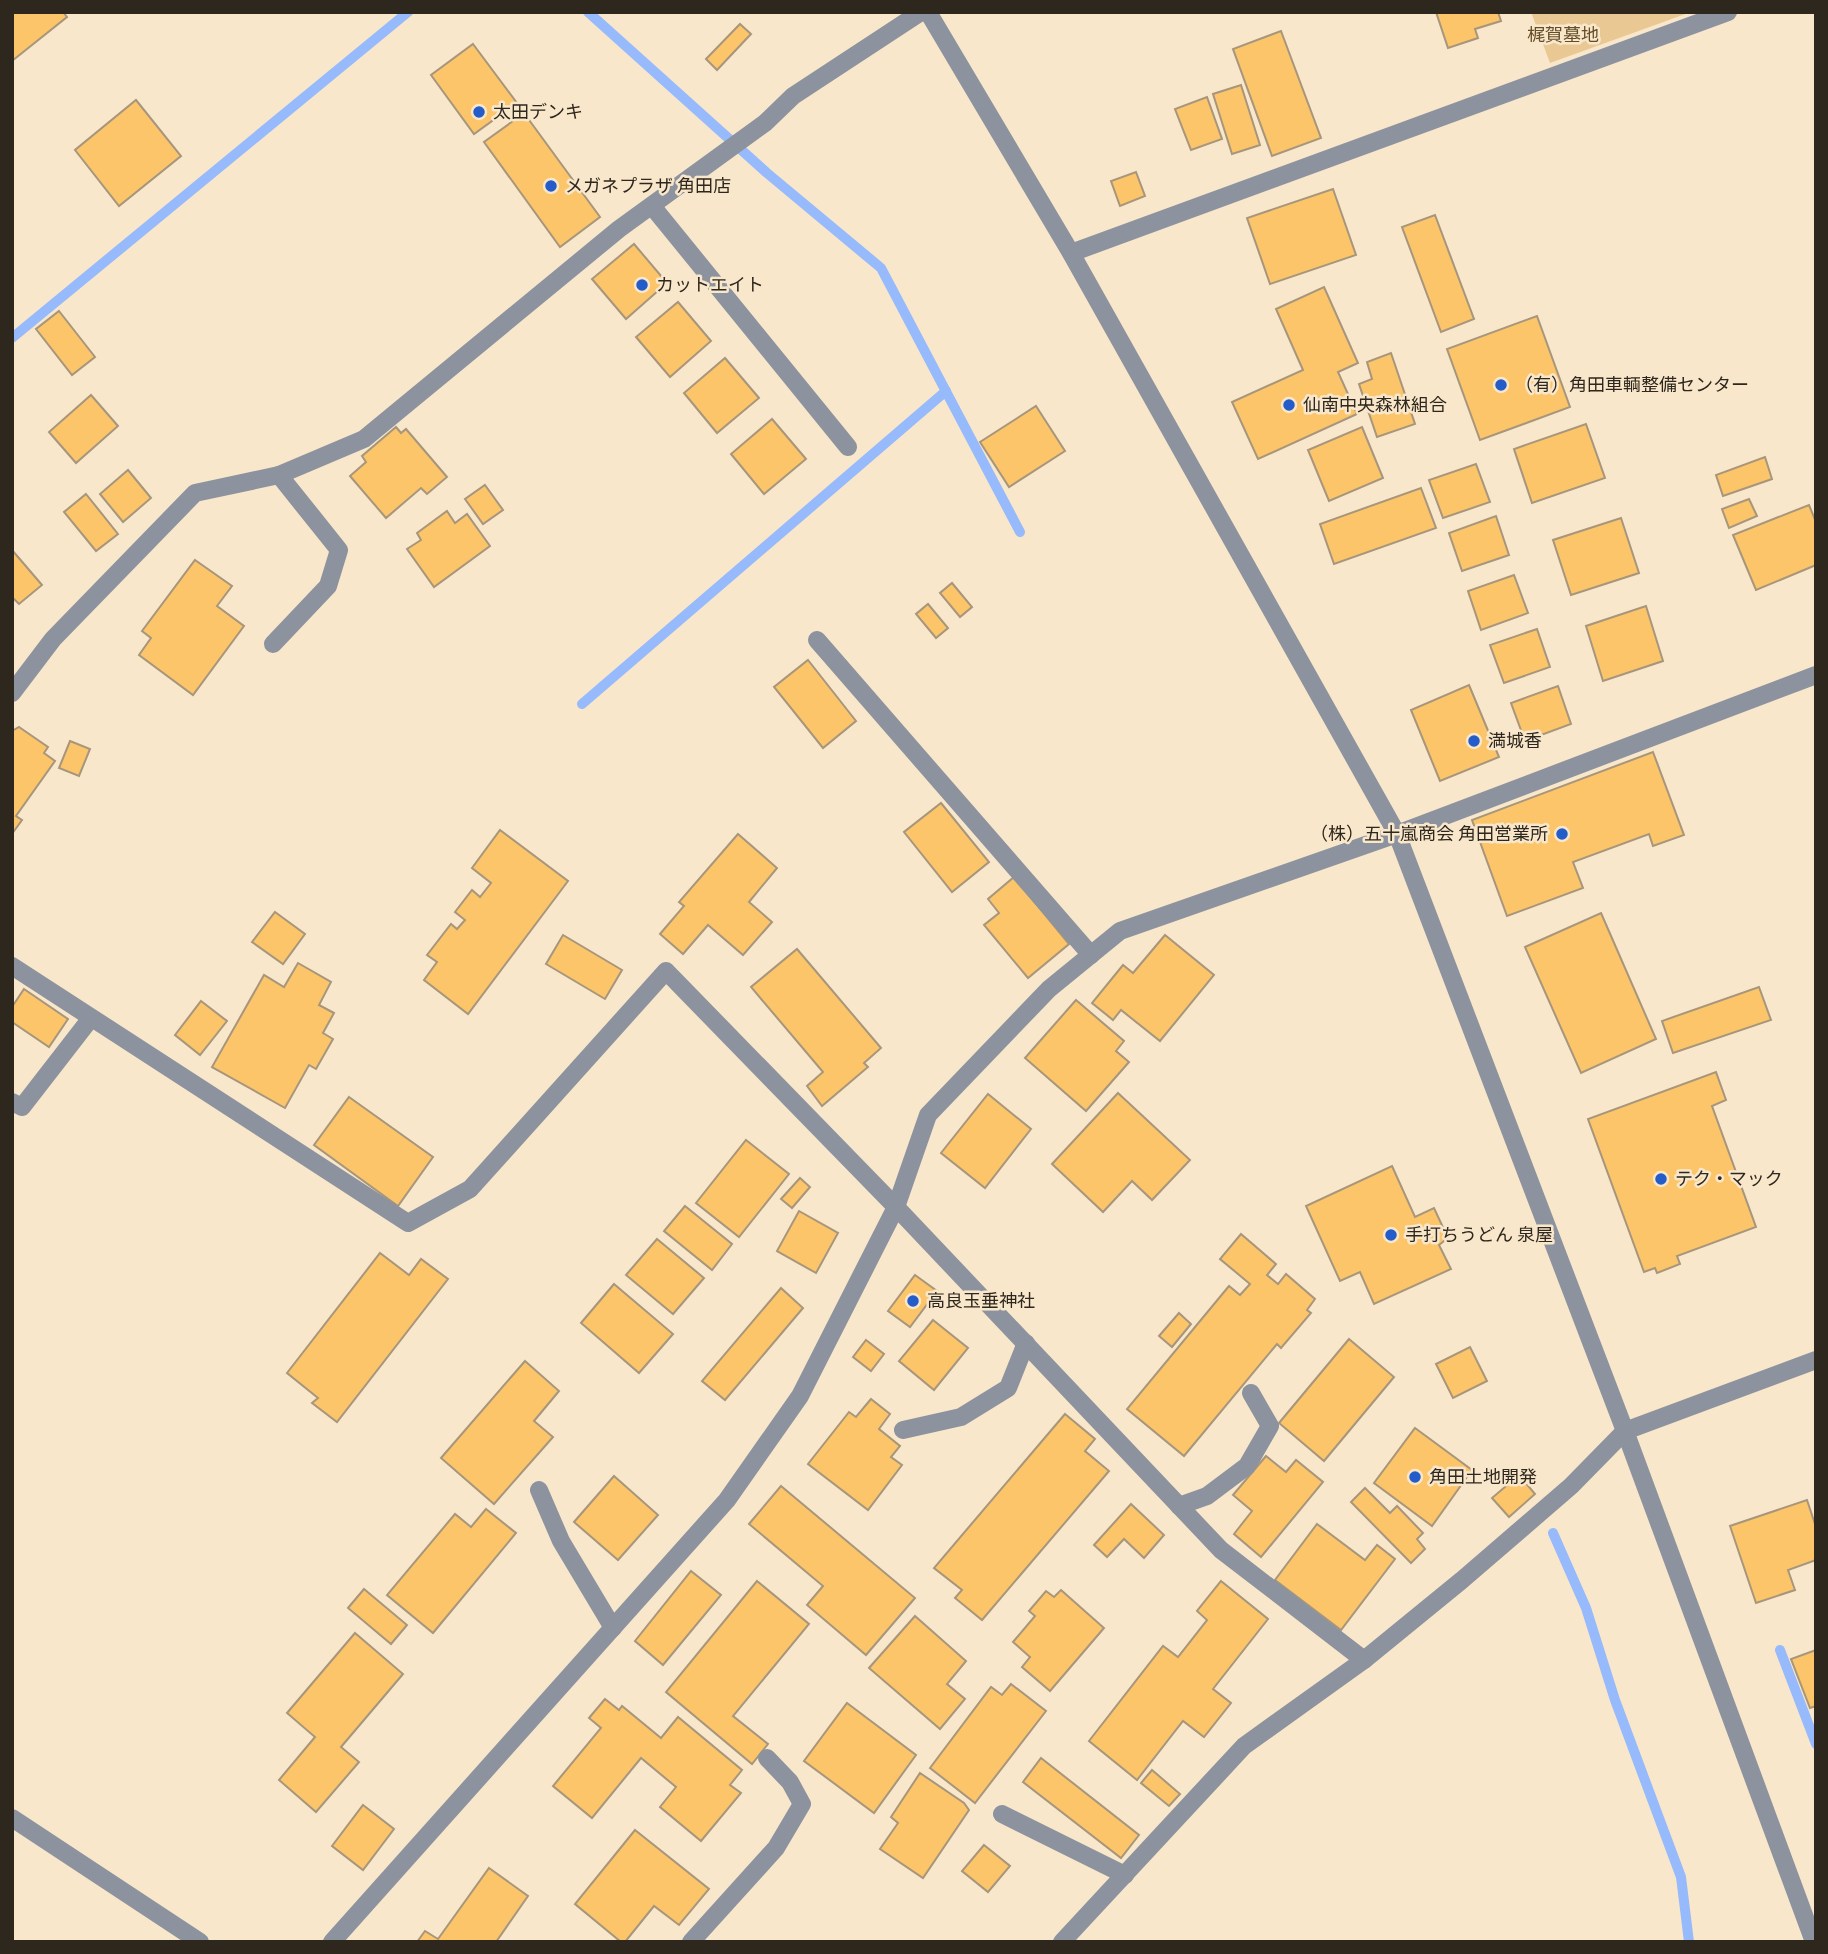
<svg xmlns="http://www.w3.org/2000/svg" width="1828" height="1954" viewBox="0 0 1828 1954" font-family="'Archivo Narrow','Noto Sans JP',sans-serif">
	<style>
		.green { fill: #e9c894 }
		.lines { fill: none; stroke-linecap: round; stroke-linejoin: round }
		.stream { stroke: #96bafb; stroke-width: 10 }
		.building { fill: #fcc569; stroke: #a7967c; stroke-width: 2 }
		.minor { stroke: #8c939e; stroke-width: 18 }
		.poi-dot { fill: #245cc9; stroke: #f9e7cb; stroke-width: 2.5 }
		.labels { text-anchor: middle; stroke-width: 5; stroke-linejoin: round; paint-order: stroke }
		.park-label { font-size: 18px; fill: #644d27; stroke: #f9e7cb }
		.poi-label { font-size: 18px; fill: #2e271d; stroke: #f9e7cb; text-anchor: start }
	</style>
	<rect width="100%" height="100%" fill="#f9e7cb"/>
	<path class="green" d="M1531,12h160l-141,51z"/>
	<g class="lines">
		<g class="stream">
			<path d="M588,12l179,161 114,95 139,264"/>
			<path d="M12,338l396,-326"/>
			<path d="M582,704l364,-313"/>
			<path d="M1553,1533l33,75 29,92 66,177 8,65"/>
			<path d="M1780,1650l36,94"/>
		</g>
	</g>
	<g class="building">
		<path d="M12,12h51l4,5 -55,44z"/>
		<path d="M1436,12h62l3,9 -26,8 3,9 -30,10z"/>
		<path d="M740,24l11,10 -34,36 -11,-11z"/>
		<path d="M1281,31l40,107 -49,18 -39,-107z"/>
		<path d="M473,44l44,59 -43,31 -43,-59z"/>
		<path d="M1241,85l19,60 -28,9 -19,-60z"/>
		<path d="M1207,97l15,42 -31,11 -16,-41z"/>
		<path d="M136,100l45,56 -62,50 -44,-56z"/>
		<path d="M524,113l76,104 -40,30 -76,-105z"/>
		<path d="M1136,172l9,24 -25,10 -9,-25z"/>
		<path d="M1333,189l23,66 -86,29 -23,-66z"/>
		<path d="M1435,215l39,104 -33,13 -39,-105z"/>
		<path d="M634,244l33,39 -41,36 -34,-40z"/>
		<path d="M1324,287l34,76 -20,9 19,42 -99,45 -26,-57 71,-32 -27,-61z"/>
		<path d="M678,302l33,39 -41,36 -34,-40z"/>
		<path d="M59,311l36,46 -23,18 -36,-46z"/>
		<path d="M1537,316l33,91 -90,33 -33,-91z"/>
		<path d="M1391,353l24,71 -38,13 -18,-53 13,-5 -5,-17z"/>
		<path d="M725,358l34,40 -42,35 -33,-40z"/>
		<path d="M91,395l27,31 -42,37 -27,-31z"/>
		<path d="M1036,406l29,45 -56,36 -29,-45z"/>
		<path d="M772,419l34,40 -42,35 -33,-40z"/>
		<path d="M1586,424l19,54 -73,25 -18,-54z"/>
		<path d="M396,427l5,6 5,-4 41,48 -20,17 -6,-6 -35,30 -36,-42 16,-14 -4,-6z"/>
		<path d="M1362,427l21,51 -54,23 -21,-51z"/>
		<path d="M1765,457l7,22 -49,17 -7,-21z"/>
		<path d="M1476,464l14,38 -47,16 -14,-38z"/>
		<path d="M128,470l23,28 -28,24 -23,-28z"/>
		<path d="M485,485l18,25 -20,14 -18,-25z"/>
		<path d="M1421,488l15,40 -102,36 -14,-40z"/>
		<path d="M86,494l32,40 -22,17 -32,-39z"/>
		<path d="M1749,499l8,17 -28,12 -7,-19z"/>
		<path d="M1809,505l7,17v43l-60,25 -23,-55z"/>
		<path d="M447,511l8,12 12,-9 23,32 -56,41 -27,-38 14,-9 -4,-7z"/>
		<path d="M1496,516l13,39 -47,16 -13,-38z"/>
		<path d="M1621,518l18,55 -68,22 -18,-55z"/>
		<path d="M12,550l30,35 -23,19 -7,-7z"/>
		<path d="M195,560l37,26 -15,20 27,20 -51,69 -54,-40 12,-17 -9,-7z"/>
		<path d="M1514,575l14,38 -47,17 -13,-39z"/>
		<path d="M952,583l20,24 -12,10 -20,-24z"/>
		<path d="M928,604l20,24 -12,10 -20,-24z"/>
		<path d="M1646,606l17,55 -60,20 -17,-55z"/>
		<path d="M1537,629l13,38 -46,16 -14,-38z"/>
		<path d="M808,660l48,61 -33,27 -49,-61z"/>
		<path d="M1469,685l30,72 -59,24 -29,-71z"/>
		<path d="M1558,686l13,38 -46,17 -14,-38z"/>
		<path d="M19,727l29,20 -4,6 11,8 -39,55 6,4 -10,14v-103z"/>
		<path d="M70,741l20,8 -11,27 -20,-8z"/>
		<path d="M1653,752l31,83 -31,11 -4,-12 -76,28 10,26 -76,28 -35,-96z"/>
		<path d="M941,803l48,59 -37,30 -48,-60z"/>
		<path d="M500,830l68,51 -100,133 -44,-34 13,-18 -10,-7 24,-31 6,5 8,-9 -10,-8 17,-22 8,7 11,-14 -19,-15z"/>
		<path d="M738,834l39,34 -28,34 23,20 -29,33 -35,-30 -25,29 -23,-20 24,-28 -5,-4z"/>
		<path d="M1014,877l55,67 -41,34 -44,-53 15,-12 -11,-14z"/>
		<path d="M275,912l30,22 -22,30 -31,-22z"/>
		<path d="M1601,913l55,126 -75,34 -56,-126z"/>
		<path d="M563,935l59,35 -17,29 -59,-35z"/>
		<path d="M1165,935l49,40 -54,66 -39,-31 -8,10 -21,-17 31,-38 10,8z"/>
		<path d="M797,949l84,99 -17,15 4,4 -46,39 -15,-20 16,-14 -72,-85z"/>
		<path d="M298,963l33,19 -12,23 15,8 -11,20 10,6 -17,30 -7,-4 -24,43 -73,-41 52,-92 20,12z"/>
		<path d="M1759,987l12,33 -98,33 -11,-32z"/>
		<path d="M24,989l44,30 -19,28 -37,-25v-15z"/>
		<path d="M1076,1000l48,41 -8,10 13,11 -43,49 -61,-53z"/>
		<path d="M201,1001l26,20 -27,34 -25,-20z"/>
		<path d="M1716,1072l10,28 -14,6 44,121 -79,29 3,8 -23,9 -2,-5 -11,4 -56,-153z"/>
		<path d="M1118,1093l72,67 -38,40 -20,-19 -29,31 -51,-48z"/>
		<path d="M988,1094l43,35 -46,59 -44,-35z"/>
		<path d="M349,1097l84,60 -35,49 -84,-61z"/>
		<path d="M746,1140l43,34 -50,63 -43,-34z"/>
		<path d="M1392,1166l23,51 19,-9 14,30 -9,7 12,24 -77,35 -14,-32 -20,9 -34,-75z"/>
		<path d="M800,1178l10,9 -18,21 -11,-9z"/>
		<path d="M685,1206l47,38 -20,26 -48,-39z"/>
		<path d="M799,1211l39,22 -22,40 -39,-22z"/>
		<path d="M1241,1234l35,30 -9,11 11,9 8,-10 29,25 -8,11 4,3 -30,35 -4,-4 -93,112 -57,-47 102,-123 11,9 10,-11 -30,-25z"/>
		<path d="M657,1239l47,39 -31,36 -47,-39z"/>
		<path d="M380,1253l29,22 12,-16 27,20 -111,143 -25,-19 6,-5 -31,-25z"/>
		<path d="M915,1275l22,16 -27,36 -22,-16z"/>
		<path d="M614,1284l59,50 -34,39 -58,-50z"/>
		<path d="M781,1288l22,20 -78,92 -23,-19z"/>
		<path d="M1179,1313l12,11 -19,23 -13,-11z"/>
		<path d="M933,1320l35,28 -34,42 -35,-29z"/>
		<path d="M1349,1339l45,38 -70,84 -45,-38z"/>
		<path d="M866,1340l18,14 -13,17 -18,-14z"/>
		<path d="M1470,1347l17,34 -34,17 -17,-34z"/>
		<path d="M525,1361l34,30 -25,30 19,16 -59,67 -53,-46z"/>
		<path d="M871,1399l19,15 -11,15 21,17 -9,11 11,8 -34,45 -60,-46 41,-52 7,5z"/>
		<path d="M1065,1414l30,25 -10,12 24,20 -127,149 -27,-22 7,-8 -28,-22z"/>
		<path d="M1415,1428l57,42 -40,56 -58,-43z"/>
		<path d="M1266,1456l20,16 10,-12 27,22 -62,75 -27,-23 18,-23 -19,-16z"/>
		<path d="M1519,1475l16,19 -26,23 -17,-19z"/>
		<path d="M614,1476l44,39 -40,45 -44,-38z"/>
		<path d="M781,1486l134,112 -49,57 -59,-50 16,-19 -74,-62z"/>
		<path d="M1365,1488l25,25 7,-7 26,27 -6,6 8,10 -14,14 -60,-61z"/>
		<path d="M1807,1500l9,27v33l-28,10 7,20 -39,13 -26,-77z"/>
		<path d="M1131,1504l33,31 -20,23 -20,-19 -17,18 -13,-12z"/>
		<path d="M486,1509l30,24 -83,100 -46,-38 68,-81 16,13z"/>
		<path d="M1317,1524l48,36 12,-15 18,14 -54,71 -66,-50z"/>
		<path d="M691,1571l30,24 -58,70 -28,-24z"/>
		<path d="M757,1581l52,43 -76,92 35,28 -16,20 -86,-72z"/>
		<path d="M1221,1581l47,38 -55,70 18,14 -27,34 -21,-16 -46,59 -48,-39 74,-95 15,11 29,-37 -10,-9z"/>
		<path d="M364,1589l43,36 -16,19 -43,-36z"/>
		<path d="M1061,1590l43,38 -54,63 -28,-24 8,-10 -17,-15 22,-26 -6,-5 17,-20 8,6z"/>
		<path d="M915,1616l51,45 -19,23 18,15 -25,30 -71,-61z"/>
		<path d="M355,1633l48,41 -62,73 18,15 -43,50 -37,-32 36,-43 -28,-24z"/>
		<path d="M1816,1650v56l-6,2 -19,-49z"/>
		<path d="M1011,1684l35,27 -71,92 -45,-35 61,-81 11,8z"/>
		<path d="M605,1699l14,11 3,-4 39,32 17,-21 64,53 -12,15 11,8 -40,48 -41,-34 16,-20 -35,-29 -49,60 -39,-32 48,-58 -12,-10z"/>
		<path d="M847,1703l69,52 -42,58 -70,-52z"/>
		<path d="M1041,1758l98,77 -18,23 -98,-76z"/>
		<path d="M1152,1770l28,24 -11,12 -28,-23z"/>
		<path d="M920,1773l44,30 5,7 -46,68 -43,-29 18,-26 -7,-6z"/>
		<path d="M363,1805l31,24 -31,41 -31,-24z"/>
		<path d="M635,1830l74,59 -30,36 -25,-19 -29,36h-4l-46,-38z"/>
		<path d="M984,1845l26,21 -22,26 -26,-21z"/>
		<path d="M489,1868l39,28 -32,46h-79l8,-11 13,8z"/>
	</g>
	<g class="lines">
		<g class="minor">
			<path d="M928,12l143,241 326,581 228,597 189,511"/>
			<path d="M652,206l196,241"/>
			<path d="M1071,253l657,-241"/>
			<path d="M817,640l274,315"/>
			<path d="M273,644l55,-58 11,-36 -60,-75"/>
			<path d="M12,693l41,-54 142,-146 84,-18 85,-36 255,-210 146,-106 28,-27 128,-84"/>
			<path d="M12,966l396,257 62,-34 196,-218 230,236 325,343 143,110"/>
			<path d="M12,1102l10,5 69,-89"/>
			<path d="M903,1430l58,-13 47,-29 18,-45"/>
			<path d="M539,1490l22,51 52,87"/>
			<path d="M1179,1506l28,-10 40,-30 23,-40 -19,-33"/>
			<path d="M1002,1814l123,61"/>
			<path d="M12,1818l188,124"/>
			<path d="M332,1942l395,-442 73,-104 96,-189 32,-92 121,-126 71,-58 277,-97 419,-159"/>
			<path d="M691,1942l85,-94 26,-44 -12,-22 -23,-24"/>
			<path d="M1062,1942l182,-196 120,-86 98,-80 109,-94 54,-55 191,-71"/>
		</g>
	</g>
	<g class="poi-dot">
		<circle cx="479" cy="112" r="7"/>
		<circle cx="551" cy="186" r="7"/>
		<circle cx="642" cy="285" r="7"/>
		<circle cx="1501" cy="385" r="7"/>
		<circle cx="1289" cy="405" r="7"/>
		<circle cx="1474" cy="741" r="7"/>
		<circle cx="1562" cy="834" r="7"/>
		<circle cx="1661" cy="1179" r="7"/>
		<circle cx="1391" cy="1235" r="7"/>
		<circle cx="913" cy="1301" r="7"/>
		<circle cx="1415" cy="1477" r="7"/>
	</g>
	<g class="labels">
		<g class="park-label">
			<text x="1563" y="41">梶賀墓地</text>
		</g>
		<g class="poi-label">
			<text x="493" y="118">太田デンキ</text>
			<text x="565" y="192">メガネプラザ 角田店</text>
			<text x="656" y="291">カットエイト</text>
			<text x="1515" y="391">（有）角田車輌整備センター</text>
			<text x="1303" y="411">仙南中央森林組合</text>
			<text x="1488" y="747">満城香</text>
			<text x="1548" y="840" text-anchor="end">（株）五十嵐商会 角田営業所</text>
			<text x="1675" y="1185">テク・マック</text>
			<text x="1405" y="1241">手打ちうどん 泉屋</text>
			<text x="927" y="1307">高良玉垂神社</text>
			<text x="1429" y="1483">角田土地開発</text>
		</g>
	</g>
	<rect width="1828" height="1954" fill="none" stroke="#2e271d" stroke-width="28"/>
</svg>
